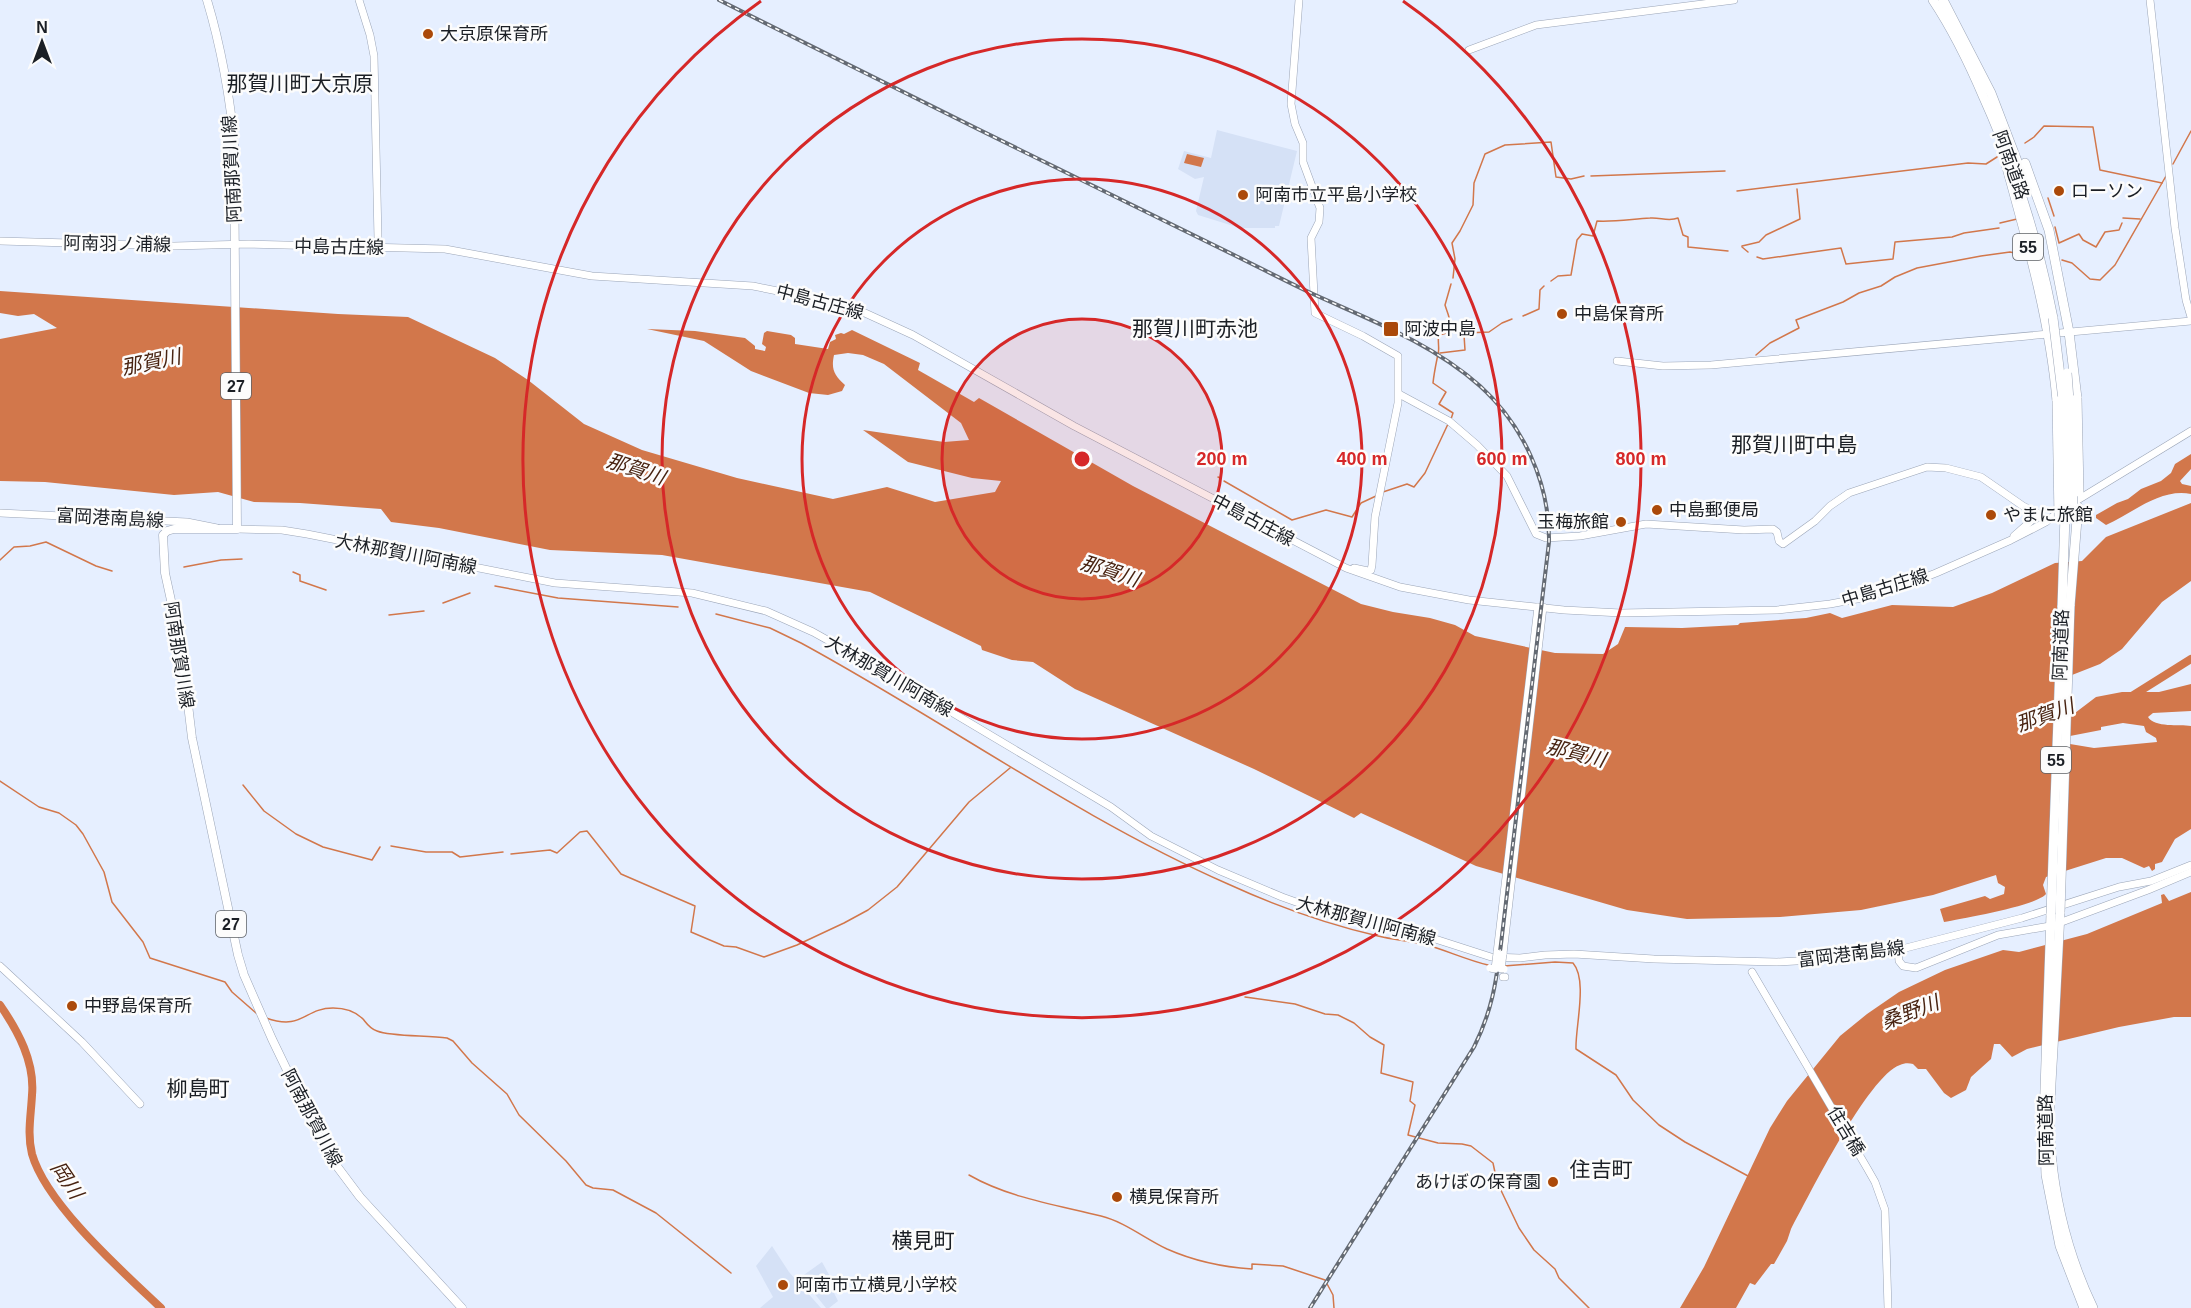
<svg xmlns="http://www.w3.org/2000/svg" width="2191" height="1308" viewBox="0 0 2191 1308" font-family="Helvetica,'Noto Sans JP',sans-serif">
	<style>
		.built { fill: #d5e1f6 }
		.water { fill: #d2774b; fill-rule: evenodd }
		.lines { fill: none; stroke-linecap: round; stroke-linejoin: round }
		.stream { stroke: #d2774b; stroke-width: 1.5 }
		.river { stroke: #d2774b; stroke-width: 8 }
		.secondary-casing { stroke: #9ba5b7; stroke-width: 8 }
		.primary-casing { stroke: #9ba5b7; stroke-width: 9 }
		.highway-casing { stroke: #9ba5b7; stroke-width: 10 }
		.secondary { stroke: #fff; stroke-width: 7 }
		.primary { stroke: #fff; stroke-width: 8 }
		.highway { stroke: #fff; stroke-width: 9 }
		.rail-casing { stroke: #646a73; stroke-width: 4 }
		.rail { stroke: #fcfcfc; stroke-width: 1.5; stroke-dasharray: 4.5; stroke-linecap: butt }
		.secondary-bridge-casing { stroke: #9ba5b7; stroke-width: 8; stroke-linecap: butt }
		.highway-bridge-casing { stroke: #9ba5b7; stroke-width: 10; stroke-linecap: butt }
		.secondary-bridge { stroke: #fff; stroke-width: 7 }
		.highway-bridge { stroke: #fff; stroke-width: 9 }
		.ring { fill: none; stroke: #d62828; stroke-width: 3 }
		.poi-dot { fill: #ab4909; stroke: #fcfcfc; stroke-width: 2 }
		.labels { text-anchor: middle; stroke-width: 5; stroke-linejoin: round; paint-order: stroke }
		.shield { fill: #fcfcfc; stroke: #5e6166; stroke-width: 1.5 }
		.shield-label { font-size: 16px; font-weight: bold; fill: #1b1f25 }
		.poi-label { font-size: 18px; fill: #1b1f25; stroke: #fcfcfc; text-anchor: start }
		.street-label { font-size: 18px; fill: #1b1f25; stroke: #fcfcfc }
		.water-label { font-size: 20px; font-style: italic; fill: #482311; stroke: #fcfcfc }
		.quarter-label { font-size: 21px; fill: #1b1f25; stroke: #fcfcfc }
		.centre { fill: #d62828; stroke: #fcfcfc; stroke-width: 3 }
		.ring-label { font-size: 18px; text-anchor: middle; font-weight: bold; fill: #d62828; stroke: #fcfcfc; stroke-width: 5; stroke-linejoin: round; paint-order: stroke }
	</style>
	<rect width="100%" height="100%" fill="#e6efff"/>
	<g class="built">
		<path d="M1217,130l80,21 -18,75h-4v2h-35l-42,-13 -2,-4 8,-34 -9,2 -17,-10 6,-18 27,7z"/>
		<path d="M772,1246l17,26 32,36h-61l13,-11 -17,-31z"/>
		<path d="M822,1262l10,18v9l6,12 -9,7h-3l-25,-31z"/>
	</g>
	<g class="water">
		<path d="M1187,154l17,4 -3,9 -17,-4z"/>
		<path d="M0,291l338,23 70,3 87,41 33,22 56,44 58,26 95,28 96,21 54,-12 48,15 60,-10 6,-11 -29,-3 -64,-16 -45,-32 81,12 25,-2 -8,-17 -77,-59 -21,-9 -15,-2 -14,2c-3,14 0,20 11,30l-3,6 -14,4 -19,-2 -58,-22 -47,-30 -57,-12 48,2 50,7 10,8v3l10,2 1,-4 -4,-3 2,-11 3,-2 24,4 4,3v6l33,5 2,-7 6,-3 -1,-4 6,-2 3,1 8,-4 68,33 -2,7 56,32 5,-4 154,88 228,118 32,8 37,6 25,7 20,11 80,17 48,1 15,-10 7,-17 57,1 56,-3 2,-2 66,-5 24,-5 12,5 50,-13 61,2 39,-14 63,-30 27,-2 24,-24 85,-34v78l-29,21 -40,47 -22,15 -28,11 -1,41 25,-19 26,-5h37l32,-8v27l-38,2 -5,4c7,11 31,7 43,9v103l-16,10 -13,23 -7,2v5l-3,2 -3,-5 -5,2 -22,-10h-16l-60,19 -3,8 3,9c-10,12 -83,24 -102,28l-4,-13 45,-13 5,3 14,-5 1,-7 -7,-4 -2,-8 -63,20 -72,15 -81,7 -93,2 -60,-9 -151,-44 -115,-53 -7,5 -100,-49 -179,-80 -42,-27 -21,-2 -30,-10 -1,-4 -111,-54 -208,-37 -112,-5 -111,-22 -48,-6 -10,-13 -81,-6 -46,-1 -36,-10 -44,3 -129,-13 -45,-1v-142l57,-11 -23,-14 -16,2 -18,-3zM2123,723l21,3 2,6 10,6 1,4 -63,6 -24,-4v-8l31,-6v-3z"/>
		<path d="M2191,454v15l-11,12 2,3 9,2v8c-31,-6 -58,19 -85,31l-10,-7v-3l21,-12 11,-4 13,-10 20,-8 10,-8 4,-9z"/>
		<path d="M2191,892v125h-17l-55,10 -92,22 -15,8 -12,-13h-6l-3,15 -20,18 -5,13 -15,8 -7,-5 -18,-24h-8l-5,-5c-4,-1 -9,-1 -13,1 -32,11 -91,131 -109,164l-4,12 -13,23h-3l-16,21 -5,-2 -14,25h-56l24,-41 66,-139 17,-27 53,-65 27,-22 32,-22 46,-22 58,-20 16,2 68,-18 75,-31 -1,-8 3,-1 5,7z"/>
	</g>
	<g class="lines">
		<g class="stream">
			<path d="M2025,143l9,-6 10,-11 49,1 7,43 62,13"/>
			<path d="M2173,164l18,-33"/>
			<path d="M1591,176l134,-5"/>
			<path d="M1737,191l231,-28 18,1 11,-7"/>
			<path d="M2048,198l6,18"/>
			<path d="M2123,218l17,1"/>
			<path d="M2000,223l17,-4"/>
			<path d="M2055,227l4,16 20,-9 4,6 13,7 9,-15 14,-2 3,-7"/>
			<path d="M1742,246l17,-4 7,-7 34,-16 -3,-30"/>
			<path d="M1742,247l6,5"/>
			<path d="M1757,257l6,2 78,-11 5,16 47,-5 2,-17 57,-5 12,-4 35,-5"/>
			<path d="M2062,260l10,3 18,16 10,1 15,-15 51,-89"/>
			<path d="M1453,278l2,-19 -3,-16 8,-12 13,-26 1,-22 11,-29 20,-9 46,-3 5,35 15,2 13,-3"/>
			<path d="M1551,281l7,-5 13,-1 6,-35 5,-6 11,2 4,-15c18,1 35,-2 53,-3 10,-1 18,4 28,0l5,17 5,2v10l40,4"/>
			<path d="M1451,284l-6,21c3,10 8,17 2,28l-8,2c-2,6 1,13 -1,19 -2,10 -4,19 -5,29l13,9 -7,12 14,9 -2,6"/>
			<path d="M1523,316l16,-7 1,-19 4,-4"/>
			<path d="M1440,353l25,-3 -1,-15 2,-2 23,-1 13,-9 10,-4"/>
			<path d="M1756,355l14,-12 29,-15 -3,-8 47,-18 16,-9 22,-7 14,-9 22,-9 64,-12 29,-4 14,3"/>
			<path d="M1218,477l2,1"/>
			<path d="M1224,481l68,39 34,-10 26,7 9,-14 15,-7"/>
			<path d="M1383,492l24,-8 7,3 11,-14 23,-49"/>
			<path d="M0,560l14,-13 16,-1 16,-4 50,24 16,5"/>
			<path d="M184,567l37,-7 21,-1"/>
			<path d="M293,572l7,3v6l26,9"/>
			<path d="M495,586l63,12 120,9"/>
			<path d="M443,603l27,-10"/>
			<path d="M716,614l54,14 31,15c144,78 277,175 427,241 48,22 98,40 150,52 16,4 33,5 49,9 21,6 40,15 61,20"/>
			<path d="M389,615l35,-4"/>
			<path d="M0,781l39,26 20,6 17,12 7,9 21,38 8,30 31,40 7,16 75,24 7,10 24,21"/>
			<path d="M243,785l21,26 32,23 27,13 49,13 8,-13"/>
			<path d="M391,846l35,6h26l8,5 43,-5"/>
			<path d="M511,854l39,-4 7,3 23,-21 7,-1 34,43 74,32 -4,26 33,14 12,1 28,10 33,-12 47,-22 24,-13 29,-23 72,-85 41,-34"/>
			<path d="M1504,966l51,-4 18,1c15,17 2,65 3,86l40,26 17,25 26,25 26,17 63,34"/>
			<path d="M1245,997l50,7 30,10 13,1 16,8 16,14 14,8 -3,28 32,9 -3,19 5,4 -7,30 30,8 24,1 9,2 22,17 4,19 22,46 15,22 21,19 4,9 30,30"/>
			<path d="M266,1018c37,13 38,-10 67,-10 11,0 22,3 30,11 4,5 7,10 14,12 15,6 51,4 70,7l6,3 19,22 35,31 12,21 47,46 20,24 7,3 20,2 43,23 75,60"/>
			<path d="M969,1175c40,23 88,30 132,41 24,6 43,22 66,33 27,12 55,18 85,20v-5l31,2 42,14 8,15 1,13"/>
		</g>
		<g class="river">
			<path d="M2132,696l59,-37"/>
			<path d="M0,1005c18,26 35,57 32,90 -1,20 -5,39 0,59 14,50 91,118 129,154"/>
		</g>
		<defs>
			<g id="secondary">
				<path d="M359,0l11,35 4,21 4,183"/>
				<path d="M1299,0l-8,104 4,20 8,19v19l17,46 -1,14 -8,16 4,75 48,23 35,20v47l-23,114 -3,48 -1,5 -3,1 -14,-3"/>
				<path d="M2150,0l25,228 11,72 5,17"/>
				<path d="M1469,50l67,-25 198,-25"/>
				<path d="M0,241l174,5 75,-2 196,5 147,27 161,10 69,14 43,13 48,22 161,91 272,142 54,19 69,13 95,10 57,3 156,-3 53,-6 32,-6 35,-10 39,-15 75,-33 35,-18 15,-12"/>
				<path d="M1617,361l46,5 48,-1 480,-44"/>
				<path d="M1399,394l50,27 28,24 30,31 29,58 10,4 34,-2 66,-12 98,6 29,-1 4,3 2,9 4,3 32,-23 15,-15 19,-13 78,-26 19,1 35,9 42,29 16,8 -25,22"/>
				<path d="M2071,504l120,-73"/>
				<path d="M0,513l187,9 30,6"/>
				<path d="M237,529l45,1 25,4 248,49 137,10 74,18 47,21 61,34 237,141 40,29 67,34 64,27 42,15 108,26 59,19 29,1 25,-3 29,-1 80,5 123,3 37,-2 84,-10 124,-32 97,-31 32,-6 40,-16"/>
				<path d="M2059,923l89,-33 43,-18"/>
				<path d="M1898,950l1,11 4,5 13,2 82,-33 52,-9"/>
				<path d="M1497,953l41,-346"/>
				<path d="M1503,954l40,-347"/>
				<path d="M0,966l82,76 58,62"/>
				<path d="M1752,972l115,196 8,14 10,28 3,98"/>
				<path d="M1503,977h2"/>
			</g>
			<path id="primary" d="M207,0c13,43 24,100 27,145l3,384h-63l-7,2 -4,4 2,38 16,73 11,92 46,217 6,20 28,64 55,114 33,44 102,111"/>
			<g id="highway">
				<path d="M1933,0c20,30 37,65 51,98 32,71 54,143 69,220"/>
				<path d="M1943,0l48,93 36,94"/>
				<path d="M2004,157c22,80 46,161 53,244"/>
				<path d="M2025,163l24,67 20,102 8,66"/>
				<path d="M2070,606l8,-99"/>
				<path d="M2062,607l3,-92"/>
				<path d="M2060,912c-2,46 -5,92 -7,137 -2,35 -5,71 -2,105 5,53 19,106 42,154"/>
				<path d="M2051,914l-7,205 2,56 14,71 24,62"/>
			</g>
		</defs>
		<use href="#secondary" class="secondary-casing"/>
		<use href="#primary" class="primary-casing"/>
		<use href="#highway" class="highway-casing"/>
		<use href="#secondary" class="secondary"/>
		<use href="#primary" class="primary"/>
		<use href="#highway" class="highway"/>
		<defs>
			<path id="rail" d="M719,0c171,86 343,171 515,255 26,13 52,26 79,39 57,26 119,49 167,92 43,39 70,97 69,156l-48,402c-5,39 -9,67 -27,103l-164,261"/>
		</defs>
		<use href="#rail" class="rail-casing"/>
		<use href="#rail" class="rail"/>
		<defs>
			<g id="secondary-bridge">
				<path d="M1503,954l-2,15h3"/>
				<path d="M1490,968l5,1 2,-16"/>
			</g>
			<g id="highway-bridge">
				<path d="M2053,318l10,82 2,115"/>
				<path d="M2067,373l5,68 1,69"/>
				<path d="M2077,398l2,94"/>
				<path d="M2057,401l2,117"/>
				<path d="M2060,912l10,-306"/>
				<path d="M2051,914l11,-307"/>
			</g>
		</defs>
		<use href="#secondary-bridge" class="secondary-bridge-casing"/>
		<use href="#highway-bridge" class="highway-bridge-casing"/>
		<use href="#secondary-bridge" class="secondary-bridge"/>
		<use href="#highway-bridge" class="highway-bridge"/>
	</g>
	<circle cx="1082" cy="459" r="140" fill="#d62828" fill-opacity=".12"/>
	<g class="ring">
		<circle cx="1082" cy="459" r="140"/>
		<circle cx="1082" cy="459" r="280"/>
		<circle cx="1082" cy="459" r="420"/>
		<path d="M1403 1A559 559 0 1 1 761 1"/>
	</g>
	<g class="poi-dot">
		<circle cx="428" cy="34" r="6"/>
		<circle cx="2059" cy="191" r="6"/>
		<circle cx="1243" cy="195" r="6"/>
		<circle cx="1562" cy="314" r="6"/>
		<rect x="1383" y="321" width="16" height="16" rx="3"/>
		<circle cx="1657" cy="510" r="6"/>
		<circle cx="1991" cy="515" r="6"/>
		<circle cx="1621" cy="522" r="6"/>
		<circle cx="72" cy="1006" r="6"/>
		<circle cx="1553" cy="1182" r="6"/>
		<circle cx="1117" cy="1197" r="6"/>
		<circle cx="783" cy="1285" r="6"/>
	</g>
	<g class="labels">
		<g class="shield">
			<rect x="2013" y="234" width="30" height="26" rx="4.5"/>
			<rect x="221" y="373" width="30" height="26" rx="4.5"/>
			<rect x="2041" y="747" width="30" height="26" rx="4.5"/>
			<rect x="216" y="911" width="30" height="26" rx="4.5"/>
		</g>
		<g class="shield-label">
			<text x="2028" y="253">55</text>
			<text x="236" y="392">27</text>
			<text x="2056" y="766">55</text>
			<text x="231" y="930">27</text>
		</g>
		<g class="poi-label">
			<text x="440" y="40">大京原保育所</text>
			<text x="2071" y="197">ローソン</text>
			<text x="1255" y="201">阿南市立平島小学校</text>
			<text x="1574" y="320">中島保育所</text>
			<text x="1404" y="335">阿波中島</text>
			<text x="1669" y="516">中島郵便局</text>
			<text x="2003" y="521">やまに旅館</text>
			<text x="1609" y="528" text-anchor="end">玉梅旅館</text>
			<text x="84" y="1012">中野島保育所</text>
			<text x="1541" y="1188" text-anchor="end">あけぼの保育園</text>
			<text x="1129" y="1203">横見保育所</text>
			<text x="795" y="1291">阿南市立横見小学校</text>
		</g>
		<g class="street-label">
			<text transform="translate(2011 165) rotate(70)" y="6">阿南道路</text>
			<text transform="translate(232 169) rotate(-93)" y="6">阿南那賀川線</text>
			<text transform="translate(117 244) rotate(1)" y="6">阿南羽ノ浦線</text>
			<text transform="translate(339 247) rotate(1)" y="6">中島古庄線</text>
			<text transform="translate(820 302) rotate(15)" y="6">中島古庄線</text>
			<text transform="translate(110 518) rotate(3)" y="6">富岡港南島線</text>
			<text transform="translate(1253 520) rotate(28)" y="6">中島古庄線</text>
			<text transform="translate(406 554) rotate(11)" y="6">大林那賀川阿南線</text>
			<text transform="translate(1885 588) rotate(-17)" y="6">中島古庄線</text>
			<text transform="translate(2061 645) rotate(-88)" y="6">阿南道路</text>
			<text transform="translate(179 655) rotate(81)" y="6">阿南那賀川線</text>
			<text transform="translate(889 676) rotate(30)" y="6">大林那賀川阿南線</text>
			<text transform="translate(1366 921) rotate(15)" y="6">大林那賀川阿南線</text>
			<text transform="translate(1851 954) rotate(-7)" y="6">富岡港南島線</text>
			<text transform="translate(312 1118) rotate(62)" y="6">阿南那賀川線</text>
			<text transform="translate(2046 1130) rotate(-91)" y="6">阿南道路</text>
			<text transform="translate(1846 1131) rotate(59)" y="6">住吉橋</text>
		</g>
		<g class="water-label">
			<text transform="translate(151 362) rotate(-12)" y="7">那賀川</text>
			<text transform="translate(636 469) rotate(18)" y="7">那賀川</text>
			<text transform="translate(1110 571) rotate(18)" y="7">那賀川</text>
			<text transform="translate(2045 715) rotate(-20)" y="7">那賀川</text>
			<text transform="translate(1576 753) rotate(14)" y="7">那賀川</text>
			<text transform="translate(1910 1012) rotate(-21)" y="7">桑野川</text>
			<text transform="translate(67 1180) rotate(56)" y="7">岡川</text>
		</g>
		<g class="quarter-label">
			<text x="300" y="91">那賀川町大京原</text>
			<text x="1195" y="336">那賀川町赤池</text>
			<text x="1794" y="452">那賀川町中島</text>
			<text x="198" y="1096">柳島町</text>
			<text x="1601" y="1177">住吉町</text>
			<text x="923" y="1248">横見町</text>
		</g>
	</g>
	<circle cx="1082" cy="459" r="9" class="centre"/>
	<g class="ring-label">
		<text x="1222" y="465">200 m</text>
		<text x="1362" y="465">400 m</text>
		<text x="1502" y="465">600 m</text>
		<text x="1641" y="465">800 m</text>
	</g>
	<g transform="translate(42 42)" stroke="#fcfcfc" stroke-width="4.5" paint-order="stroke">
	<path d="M0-4.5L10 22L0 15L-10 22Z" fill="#1b1f25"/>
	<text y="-9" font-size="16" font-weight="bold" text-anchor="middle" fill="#1b1f25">N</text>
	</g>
</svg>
